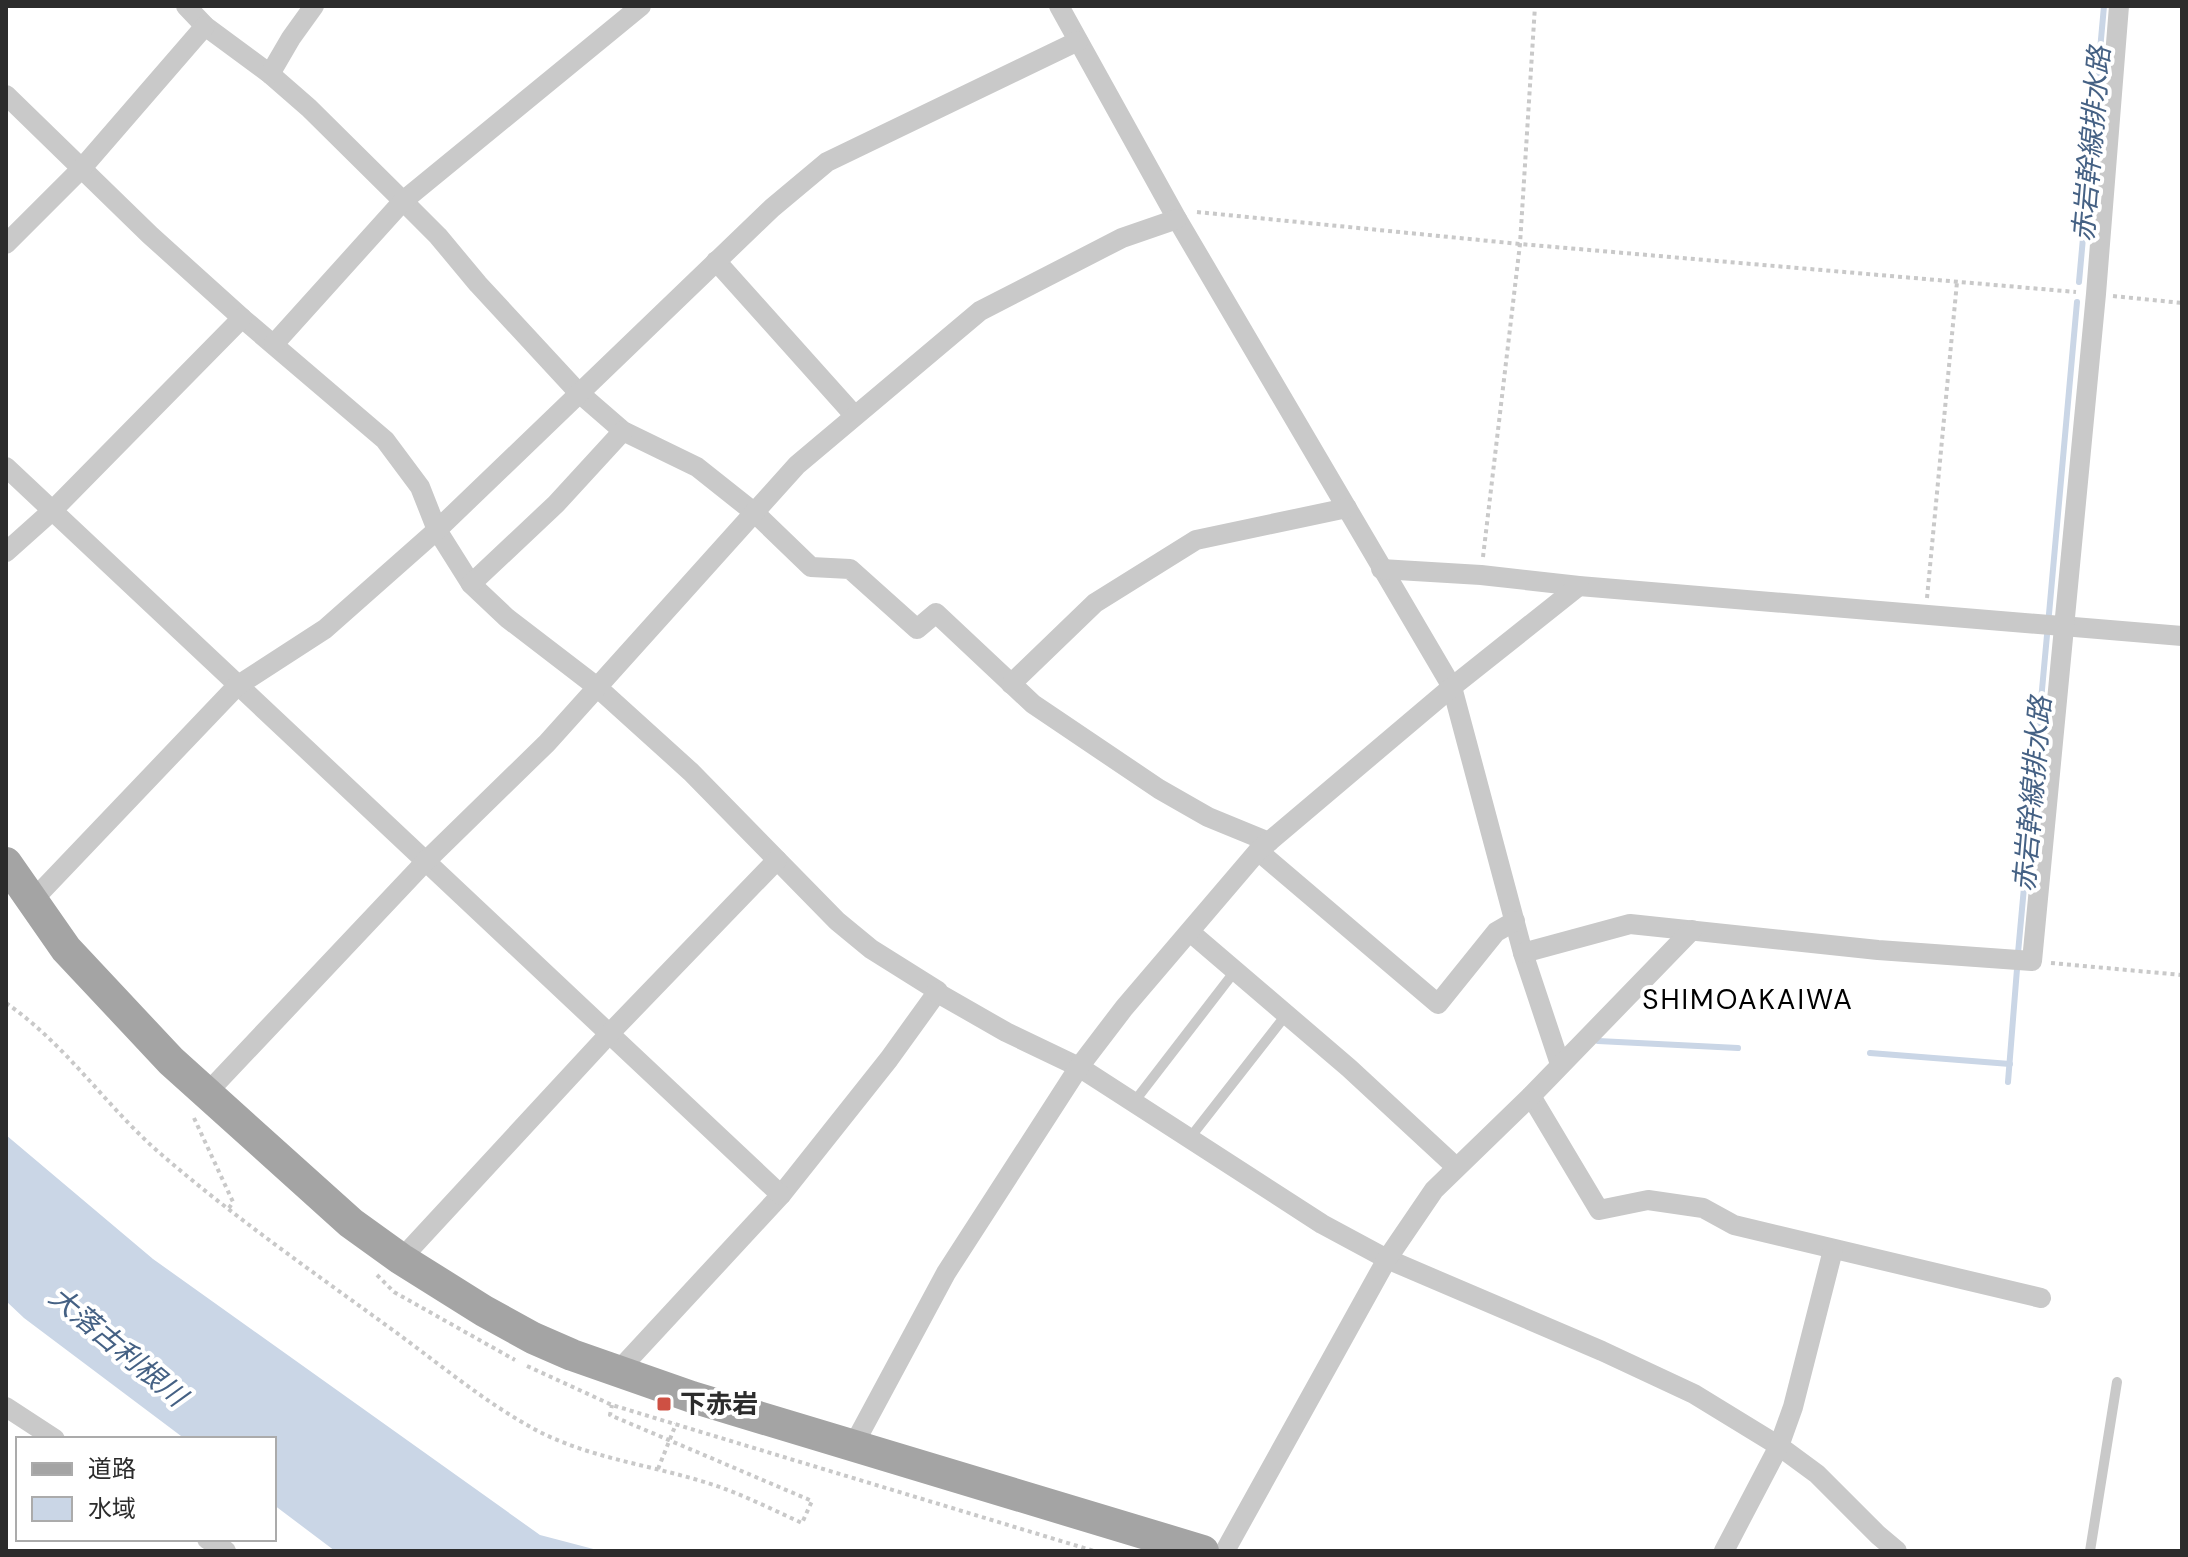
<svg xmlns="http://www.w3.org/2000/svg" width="2188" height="1557" viewBox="0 0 2188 1557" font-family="'DM Sans','Noto Sans JP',sans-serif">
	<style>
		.water { fill: #cad6e6 }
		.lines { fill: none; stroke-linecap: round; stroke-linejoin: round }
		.stream { stroke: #cad6e6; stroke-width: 6 }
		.path { stroke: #c9c9c9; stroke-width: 4; stroke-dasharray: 4 4; stroke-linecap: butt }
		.lane { stroke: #c9c9c9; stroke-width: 10 }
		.street { stroke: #c9c9c9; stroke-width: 20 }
		.primary { stroke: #a4a4a4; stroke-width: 32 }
		.poi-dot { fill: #ce5043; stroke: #fff; stroke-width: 3 }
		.labels { text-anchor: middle; stroke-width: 8; stroke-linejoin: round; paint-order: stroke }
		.poi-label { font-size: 26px; font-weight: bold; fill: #2c2c2c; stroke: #fff; text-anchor: start }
		.water-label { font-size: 28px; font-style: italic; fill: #456184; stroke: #fff }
		.neighbourhood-label { font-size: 28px; letter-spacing: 2px; fill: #000; stroke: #fff }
	</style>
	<rect width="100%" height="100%" fill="#fff"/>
	<path class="water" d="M6,1135l147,124 387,276 61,16h-266l-61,-46v-66h-89l-161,-121 -18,-17z"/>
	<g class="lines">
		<g class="stream">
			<path d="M2079,282l25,-276"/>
			<path d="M2049,614l28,-312"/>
			<path d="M2018,953l29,-318"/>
			<path d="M1598,1041l140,7"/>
			<path d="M1870,1053l140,11"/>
			<path d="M2008,1082l9,-113"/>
		</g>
		<g class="path">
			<path d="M1197,212l323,32 556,48"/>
			<path d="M2113,296l69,7"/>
			<path d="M1483,557l37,-313 15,-238"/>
			<path d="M1927,598l30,-316"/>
			<path d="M2051,963l131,12"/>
			<path d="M6,1003c61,42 101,105 156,152 72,62 151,117 228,173 47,34 93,73 144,101 52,28 111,35 167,52 35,10 68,27 101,42l10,-22 -202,-86 2,-10"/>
			<path d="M194,1118l39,84 -4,6"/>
			<path d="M377,1275l17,17 121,68"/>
			<path d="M527,1366l85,39 482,146"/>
			<path d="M658,1469l18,-45"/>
		</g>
		<g class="lane">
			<path d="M1134,1102l101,-131"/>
			<path d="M1189,1139l97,-124"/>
			<path d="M2090,1551l27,-169"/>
		</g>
		<g class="street">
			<path d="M186,6l19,20 65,48 39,34 94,93 35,35 40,48 100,108 45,39 74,36 58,46 56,54 39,2 67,60 19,-16 97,91 126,85 49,28 61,25"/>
			<path d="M1059,6l118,213 275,468 71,266 37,111"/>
			<path d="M270,74l21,-36 23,-32"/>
			<path d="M6,95l144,140 92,83 143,122 35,47 17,43 34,54 36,34 90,69 94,85 146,149 34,28 67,42 -49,68 -108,136 -163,176"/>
			<path d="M6,244l76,-76 123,-142"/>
			<path d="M716,261l138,154"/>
			<path d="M274,344l129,-143 238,-195"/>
			<path d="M6,467l775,728"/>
			<path d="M6,552l47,-42 189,-192"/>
			<path d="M1381,569l100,6 98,11 603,50"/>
			<path d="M471,584l85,-80 67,-73"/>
			<path d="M1011,684l84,-81 101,-63 151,-32"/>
			<path d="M1258,851l180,153 58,-72 19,-11"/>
			<path d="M31,902l206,-216 88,-57 112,-99 335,-322 55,-46 251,-121"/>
			<path d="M1190,932l159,136 107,99"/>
			<path d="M1523,953l107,-29 248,26 154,11 64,-667 23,-288"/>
			<path d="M936,992l70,40 73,35 243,157 65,35 215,92 92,43 85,52 38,28 61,61 19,16"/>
			<path d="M206,1094l220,-233 121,-118 250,-278 183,-154 142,-73 55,-19"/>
			<path d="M1531,1096l68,114 49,-10 55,8 31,17 307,73"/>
			<path d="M401,1259l209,-226 167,-173"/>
			<path d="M6,1407l49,32"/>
			<path d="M853,1446l93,-173 133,-206 45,-59 134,-157 194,-164 127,-101"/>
			<path d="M207,1539l19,12"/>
			<path d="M1225,1551l162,-292 47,-69 97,-94 161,-166"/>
			<path d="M1724,1551l55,-105 14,-39 40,-157"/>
		</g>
		<path class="primary" d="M6,863l60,86 105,112 180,162 50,36 83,52 49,27 39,17 120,42 511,154"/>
	</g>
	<rect class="poi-dot" x="656" y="1396" width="16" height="16" rx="4"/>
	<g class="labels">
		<g class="poi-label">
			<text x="680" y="1413">下赤岩</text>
		</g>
		<g class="water-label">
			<text transform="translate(2091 144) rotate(-85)" y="10">赤岩幹線排水路</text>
			<text transform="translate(2032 794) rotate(-85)" y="10">赤岩幹線排水路</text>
			<text transform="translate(118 1346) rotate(40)" y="10">大落古利根川</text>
		</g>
		<g class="neighbourhood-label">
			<text x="1748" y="1009">SHIMOAKAIWA</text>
		</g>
	</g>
	<rect width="2188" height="1557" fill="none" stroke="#2c2c2c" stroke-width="16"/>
	<rect x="16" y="1437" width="260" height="104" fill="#ffffff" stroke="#ababab" stroke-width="2"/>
	<rect x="32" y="1463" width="40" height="12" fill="#a4a4a4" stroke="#ababab" stroke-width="2"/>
	<text x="88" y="1477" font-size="24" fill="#2c2c2c">道路</text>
	<rect x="32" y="1497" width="40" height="24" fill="#cad6e6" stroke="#ababab" stroke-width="2"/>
	<text x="88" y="1517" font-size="24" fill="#2c2c2c">水域</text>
</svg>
